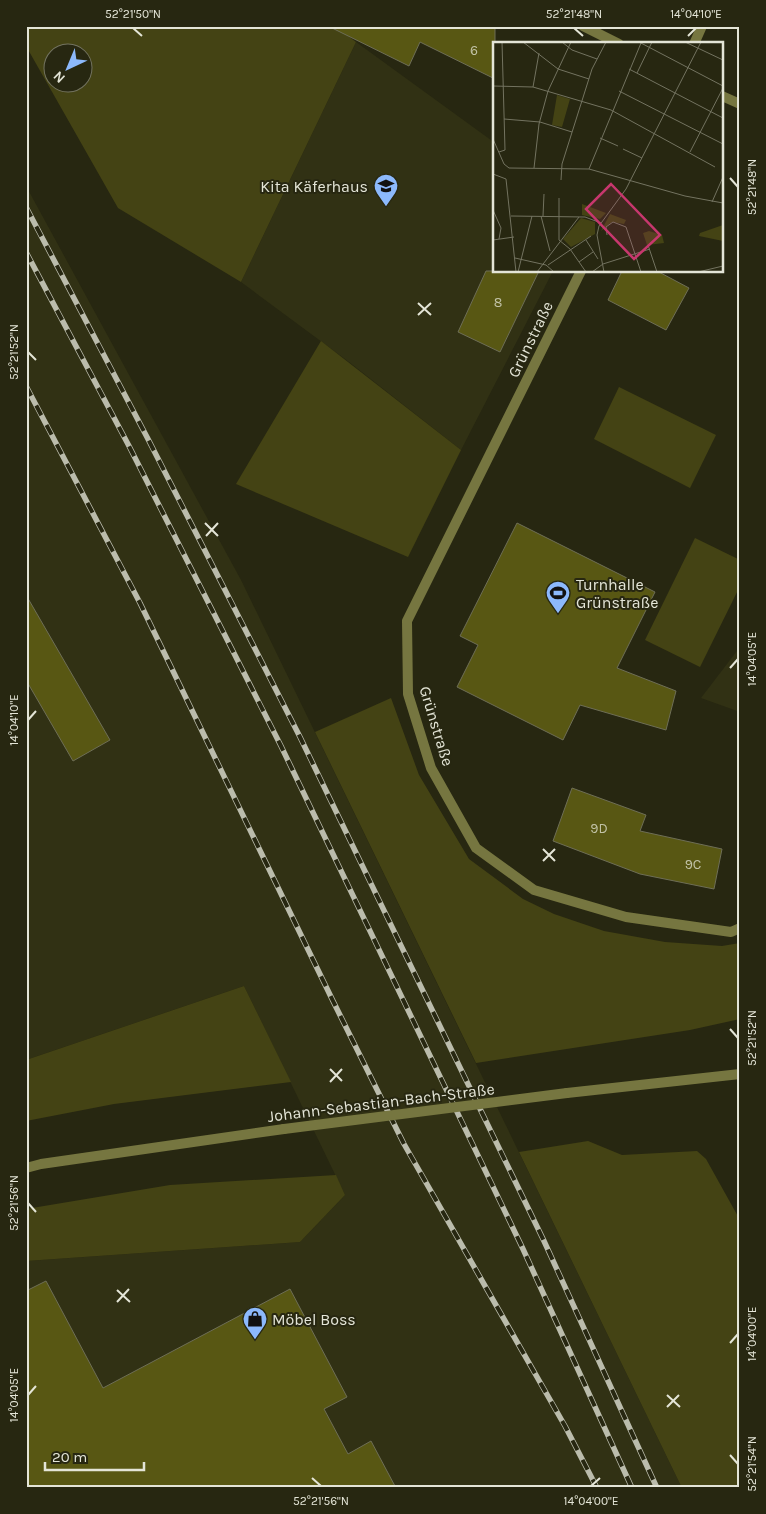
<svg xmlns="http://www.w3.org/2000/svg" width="766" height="1514" viewBox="0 0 766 1514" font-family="Karla,sans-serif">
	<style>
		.built { fill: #313114 }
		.green { fill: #444314; fill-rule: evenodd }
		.building { fill: #585713; stroke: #6e6e56 }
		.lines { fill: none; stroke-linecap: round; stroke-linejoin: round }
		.minor { stroke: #767640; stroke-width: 10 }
		.tertiary { stroke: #767640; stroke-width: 10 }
		.rail-casing { stroke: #bbbcac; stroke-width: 5.5 }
		.rail { stroke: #272711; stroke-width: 4; stroke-dasharray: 11; stroke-linecap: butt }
		.tertiary-bridge { stroke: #767640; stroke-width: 10 }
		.ticks { fill: none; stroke: #e4e5d7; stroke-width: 2 }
		.labels { text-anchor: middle; stroke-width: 4; stroke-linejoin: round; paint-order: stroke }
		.number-label { font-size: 14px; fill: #c1c2a6 }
		.poi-label { font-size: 16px; fill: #e4e5d7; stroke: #272711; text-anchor: start }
		.street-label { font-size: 16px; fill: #e4e5d7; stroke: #272711 }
		.inset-road { fill: none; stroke: #737360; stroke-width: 1 }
		.view { fill: #c7376e; fill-opacity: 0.15; stroke: #c7376e; stroke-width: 2.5 }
		.inset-edge { fill: none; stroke: #e4e5d7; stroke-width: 2.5 }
		.neatline { fill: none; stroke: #e4e5d7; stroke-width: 2 }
		.ticks-label { font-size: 12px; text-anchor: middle; fill: #e4e5d7 }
	</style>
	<rect width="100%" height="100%" fill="#272711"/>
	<g class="built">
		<path d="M356,42l139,101v128h58l-92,179 -112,-88 -108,-80z"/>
		<path d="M26,186l215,394 441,908h-656v-227l274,-19 45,-47 -101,-209 -218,74z"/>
		<path d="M740,647v65l-39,-14z"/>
	</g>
	<g class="green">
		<path d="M26,26h309l21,16 -115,240 -123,-74 -92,-162zM52,52h30v30h-30z"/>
		<path d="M321,341l140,109 -53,107 -172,-73z"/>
		<path d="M619,387l97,48 -26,53 -96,-49z"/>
		<path d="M695,538l45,22v26l-40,81 -55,-27z"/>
		<path d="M391,698l28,77 50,84 54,40 31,15 50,17 61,11 57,4 18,-3v76l-50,11 -214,33 -161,-331z"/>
		<path d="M244,986l47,96 -177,22 -88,17v-61z"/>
		<path d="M588,1141l34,14 75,-4 9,8 34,61v268h-58l-163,-336z"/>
		<path d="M336,1175l9,20 -45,47 -274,19v-52l144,-24z"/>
	</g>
	<g class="building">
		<path d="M328,26h167v53l-75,-37 -11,24z"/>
		<path d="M486,271h53l-39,81 -42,-20z"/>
		<path d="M622,271h35l32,17 -23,42 -58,-30z"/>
		<path d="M517,523l138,69 -38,76 59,23 -10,39 -86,-25 -17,35 -106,-53 21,-42 -18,-9z"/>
		<path d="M26,595l84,145 -37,21 -47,-81z"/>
		<path d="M572,788l74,27 -6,16 82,18 -8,40 -74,-15 -87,-33z"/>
		<path d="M46,1281l57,107 187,-99 57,108 -23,12 24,45 23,-13 25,47h-370v-197z"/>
	</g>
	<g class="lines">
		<g class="minor">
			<path d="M583,26l36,18"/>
			<path d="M694,44l8,-18"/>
			<path d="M722,96l18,8"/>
			<path d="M581,271l-174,350 1,73 23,74 45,80 58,42 92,27 105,15 9,-4"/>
		</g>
		<g class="tertiary">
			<path d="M567,1093l173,-19"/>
			<path d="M26,1168l15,-4 243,-35"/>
		</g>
		<defs>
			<g id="rail">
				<path d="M26,207l122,232 152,298 244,504 113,247"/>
				<path d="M26,252l103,194 152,300 242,503 109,239"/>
				<path d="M26,386l114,217 193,398 71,143 161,282 32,62"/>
			</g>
		</defs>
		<use href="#rail" class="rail-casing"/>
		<use href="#rail" class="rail"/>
		<path class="tertiary-bridge" d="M284,1129l283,-36"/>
	</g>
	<path class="ticks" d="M133,28l9,8M574,28l9,8M688,36l8,-8M730,178l8,9M418,303l13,12M418,315l13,-12M28,352l8,8M205,523l13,13M206,536l12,-13M730,668l8,-9M28,720l8,-9M543,849l12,12M543,861l12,-12M730,1029l8,9M330,1069l12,12M330,1082l12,-13M28,1203l8,9M117,1290l13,12M117,1302l12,-13M730,1343l8,-9M28,1395l8,-9M667,1395l13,12M667,1407l12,-12M730,1455l8,9M312,1478l9,8M591,1486l9,-8"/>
	<defs>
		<symbol id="school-pin" viewBox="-11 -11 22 30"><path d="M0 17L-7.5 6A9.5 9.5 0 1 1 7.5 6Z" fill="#8cb9fc" stroke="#272711"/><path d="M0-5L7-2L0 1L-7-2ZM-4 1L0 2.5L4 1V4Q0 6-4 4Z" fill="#111"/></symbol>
		<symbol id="stadium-pin" viewBox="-11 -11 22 30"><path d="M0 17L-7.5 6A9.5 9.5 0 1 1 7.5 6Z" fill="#8cb9fc" stroke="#272711"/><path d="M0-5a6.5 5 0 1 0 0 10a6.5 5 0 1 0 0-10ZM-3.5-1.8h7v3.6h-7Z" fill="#111"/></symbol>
		<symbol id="shop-pin" viewBox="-11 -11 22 30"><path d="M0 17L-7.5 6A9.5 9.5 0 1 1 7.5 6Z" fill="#8cb9fc" stroke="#272711"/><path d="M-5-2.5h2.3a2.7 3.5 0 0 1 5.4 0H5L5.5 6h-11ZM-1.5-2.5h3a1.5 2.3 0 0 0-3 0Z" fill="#111"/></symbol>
	</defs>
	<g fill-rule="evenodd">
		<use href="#school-pin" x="372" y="172" width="28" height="38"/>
		<use href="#stadium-pin" x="544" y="579" width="28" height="38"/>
		<use href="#shop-pin" x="241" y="1305" width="28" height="38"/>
	</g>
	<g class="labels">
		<g class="number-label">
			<text x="474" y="55">6</text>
			<text x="498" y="307">8</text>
			<text x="599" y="833">9D</text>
			<text x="693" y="869">9C</text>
		</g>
		<g class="poi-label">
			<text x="368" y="192" text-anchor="end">Kita Käferhaus</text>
			<text x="576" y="590">Turnhalle<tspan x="576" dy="18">Grünstraße</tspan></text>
			<text x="272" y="1325">Möbel Boss</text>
		</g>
		<g class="street-label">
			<text transform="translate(530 339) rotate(-64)" y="6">Grünstraße</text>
			<text transform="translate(437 726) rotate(73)" y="6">Grünstraße</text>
			<text transform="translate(381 1102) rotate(-7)" y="6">Johann-Sebastian-Bach-Straße</text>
		</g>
	</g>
	<g transform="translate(493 42)">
		<rect width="230" height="230" fill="#272711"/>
		<path d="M64,53l13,4 -8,28 -10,-2zM89,162l24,9 -6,6 -18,-4zM117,172l16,6 -2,4 -12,-2 -11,9zM88,176l14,4v12l-24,13 -8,-8zM230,183v16l-24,-5 1,-3zM156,189l13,4 2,8 -17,2 -4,-12z" fill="#444314"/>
		<path class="inset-road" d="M30,0l35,27 31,10M69,0l10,8 25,9M146,0l84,44M192,0l38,18M136,27l94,49M144,31l15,-31M0,44l40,1 78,23 104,57M40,45l6,-34M126,49l104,53M11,77l36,3 32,10M107,96l18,8M0,97l11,25 5,4 80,1 96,27 38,7M130,107l19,9M6,110l6,-2 -3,-108M197,110l33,-64M41,126l5,-44 9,-33 23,-49M96,127l52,-126M0,132l13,5 10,93M68,138l1,-16 30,-95 14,-27M66,156v42M219,160l11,-25M0,168l8,18 -2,11M18,174l74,1 16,6M48,174l9,35M50,174l1,-22M114,193l-1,-8 7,-5 13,5 15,45M0,198l21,-3M66,198l11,9 16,23M93,198l12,19M155,203l9,27M22,216l31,7 8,7M86,220l14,-10M55,223l43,-29M25,230l14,-56M44,230l42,-55M99,230l11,-8 47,-15M111,230l-7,-37 2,-9 27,-37 75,-147M205,230l25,-6"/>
		<path class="view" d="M118,142l49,51 -26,24 -48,-50z"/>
		<rect width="230" height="230" class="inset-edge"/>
	</g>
	<rect width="766" height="1514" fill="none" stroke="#272711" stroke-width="55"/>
	<g transform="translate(68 68) rotate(224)"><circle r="24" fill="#272711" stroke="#737360"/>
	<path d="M0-4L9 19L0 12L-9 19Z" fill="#8cb9fc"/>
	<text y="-8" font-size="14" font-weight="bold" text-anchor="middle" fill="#e4e5d7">N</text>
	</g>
	<path d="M45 1462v8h99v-8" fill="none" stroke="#e4e5d7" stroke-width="2.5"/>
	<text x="52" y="1462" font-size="15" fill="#e4e5d7" stroke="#272711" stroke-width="4" paint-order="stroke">20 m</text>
	<rect x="28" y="28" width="710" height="1458" class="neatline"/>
	<g class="ticks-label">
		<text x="133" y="18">52°21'50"N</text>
		<text x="574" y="18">52°21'48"N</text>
		<text x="696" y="18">14°04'10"E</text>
		<text transform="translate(752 187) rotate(-90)" y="4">52°21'48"N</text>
		<text transform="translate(14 352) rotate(-90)" y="4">52°21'52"N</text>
		<text transform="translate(752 659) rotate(-90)" y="4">14°04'05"E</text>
		<text transform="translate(14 720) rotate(-90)" y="4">14°04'10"E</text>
		<text transform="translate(752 1038) rotate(-90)" y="4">52°21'52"N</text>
		<text transform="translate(14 1203) rotate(-90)" y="4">52°21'56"N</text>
		<text transform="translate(752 1334) rotate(-90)" y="4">14°04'00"E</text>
		<text transform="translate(14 1395) rotate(-90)" y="4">14°04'05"E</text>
		<text transform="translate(752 1464) rotate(-90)" y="4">52°21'54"N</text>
		<text x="321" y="1505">52°21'56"N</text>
		<text x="591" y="1505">14°04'00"E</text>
	</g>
</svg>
